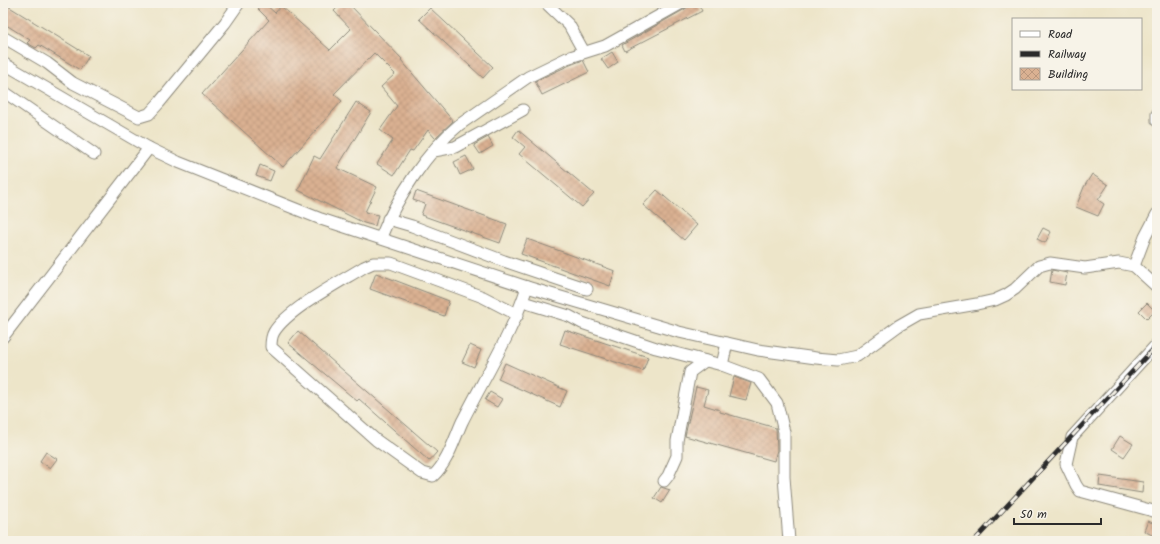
<svg xmlns="http://www.w3.org/2000/svg" width="1160" height="544" viewBox="0 0 1160 544" font-family="Kalam,sans-serif">
	<style>
		.building { fill: url(#building-cross-hatch) }
		.lines { fill: none; stroke-linecap: round; stroke-linejoin: round }
		.minor-casing { stroke: #8c887a; stroke-width: 13 }
		.minor { stroke: #fff; stroke-width: 11 }
		.rail-casing { stroke: #2b2b2b; stroke-width: 4.5 }
		.rail { stroke: #f7f3e8; stroke-width: 3; stroke-dasharray: 9; stroke-linecap: butt }
	</style>
	<defs>
		<pattern id="building-cross-hatch" width="8" height="8" patternUnits="userSpaceOnUse"><rect width="8" height="8" fill="#dab192"/><path d="M0 0l8 8M0 8l8-8" fill="none" stroke="#bb987e"/></pattern>
	</defs>
	<rect width="100%" height="100%" fill="#f7f3e8"/>
	<filter id="ink" filterUnits="userSpaceOnUse"><feTurbulence type="fractalNoise" baseFrequency=".025" numOctaves="2"/><feDisplacementMap in="SourceGraphic" scale="8" xChannelSelector="R" yChannelSelector="G"/><feConvolveMatrix kernelMatrix="1 2 1 2 8 2 1 2 1" color-interpolation-filters="sRGB"/></filter>
	<filter id="wash" filterUnits="userSpaceOnUse"><feTurbulence type="fractalNoise" baseFrequency=".012" numOctaves="4" result="noise"/><feDisplacementMap in="SourceGraphic" scale="16" xChannelSelector="R" yChannelSelector="G"/><feGaussianBlur stdDeviation="0.9" result="paint"/><feColorMatrix in="noise" values="0 0 0 0 0 0 0 0 0 0 0 0 0 0 0 0 0 1.4 0 .05"/><feComposite in="paint" operator="in"/></filter>
	<g filter="url(#wash)">
		<rect width="100%" height="100%" fill="#ede5c9"/>
		<g id="blocks">
			<g class="building">
				<path d="M3,3l86,53 -9,14 -41,-25 -3,3 -9,-5 3,-3 -27,-17z"/>
				<path d="M264,3l11,10 6,-7 49,44 21,-21 -17,-18 8,-8h6l54,56 -1,1 52,61 -18,17 -7,-8 -15,21 -3,-1 -16,25 -17,-11 16,-24 -13,-10 17,-24 -16,-19 14,-13 -21,-21 -40,41 8,7 -59,66 -81,-73 67,-74 -11,-11z"/>
				<path d="M693,3h5l4,8 -77,40 -3,-6 63,-36z"/>
				<path d="M430,8l63,59 -10,11 -64,-59z"/>
				<path d="M612,52l6,10 -10,7 -7,-10z"/>
				<path d="M583,60l6,12 -47,23 -7,-14 35,-16z"/>
				<path d="M356,102l15,10 -34,56 40,19 -12,25 13,3 -3,11 -11,-3 -66,-33 16,-34 6,3z"/>
				<path d="M518,130l76,64 -12,13 -63,-53 6,-7 -12,-10z"/>
				<path d="M488,137l5,9 -13,8 -6,-9z"/>
				<path d="M466,156l7,13 -13,6 -6,-13z"/>
				<path d="M260,165l14,6 -4,10 -14,-5z"/>
				<path d="M1092,174l16,11 -10,15 6,4 -6,12 -22,-9 8,-20z"/>
				<path d="M657,190l40,35 -13,15 -41,-35z"/>
				<path d="M416,191l91,33 -7,19 -79,-28 4,-11 -12,-4z"/>
				<path d="M1043,228l8,4 -6,11 -8,-4z"/>
				<path d="M527,239l88,32 -5,15 -89,-32z"/>
				<path d="M1052,270l15,3 -2,12 -15,-3z"/>
				<path d="M376,273l73,28 -5,15 -74,-27z"/>
				<path d="M1147,303l8,8 -8,8 -8,-8z"/>
				<path d="M565,330l83,27 -5,14 -83,-27z"/>
				<path d="M298,331l139,121 -8,9 -70,-62 -2,2 -69,-58z"/>
				<path d="M470,345l11,5 -7,17 -12,-5z"/>
				<path d="M505,363l62,28 -7,16 -62,-28z"/>
				<path d="M734,377l17,6 -5,17 -17,-4z"/>
				<path d="M696,387l12,3 -4,15 16,5v2l56,16 1,22 -3,11 -89,-25z"/>
				<path d="M490,392l12,7 -5,8 -12,-7z"/>
				<path d="M1120,436l13,8 -9,13 -12,-8z"/>
				<path d="M46,452l11,7 -7,9 -10,-7z"/>
				<path d="M1100,476l43,6 -1,11 -43,-7z"/>
				<path d="M661,487l9,3 -8,13 -8,-5z"/>
				<path d="M1148,521l9,4 -3,11 -10,-5z"/>
			</g>
		</g>
	</g>
	<g filter="url(#ink)">
		<use href="#blocks" fill-opacity="0" stroke="#8c887a" stroke-width="1"/>
		<g class="lines">
			<defs>
				<g id="minor">
					<path d="M546,3l23,22 15,27"/>
					<path d="M3,37l44,26 26,20 66,34 10,-3 10,-11 66,-80 14,-20"/>
					<path d="M3,63l146,85 29,14 143,57 206,68 152,45 79,18 58,8 22,2 19,-4 41,-30 21,-12 58,-10 18,-4 11,-5 9,-6 24,-23 11,-3 35,5 34,-5 15,3 23,21"/>
					<path d="M3,91l91,63"/>
					<path d="M1157,114v7"/>
					<path d="M434,151l21,-4 68,-37"/>
					<path d="M388,219l24,7 92,35 83,28"/>
					<path d="M381,237c15,-38 46,-86 78,-112l69,-48 39,-19 38,-12 77,-43"/>
					<path d="M1134,266l11,-29 12,-23"/>
					<path d="M523,302l46,14 13,7 74,25 66,17"/>
					<path d="M518,315l-35,-18 -92,-34h-18l-9,4c-24,15 -76,42 -90,65 -3,5 -3,10 -3,15l105,93 46,33 11,3c15,-14 21,-36 29,-54 22,-44 50,-88 65,-135"/>
					<path d="M3,337l146,-189"/>
					<path d="M727,343l-5,22 37,14 18,24 7,29v45l5,64"/>
					<path d="M1157,344l-85,93 -6,27 10,21 4,6 77,21"/>
					<path d="M664,481l4,-5 9,-20v-15l13,-69 15,-11"/>
				</g>
			</defs>
			<use href="#minor" class="minor-casing"/>
			<use href="#minor" class="minor"/>
			<defs>
				<path id="rail" d="M974,541l183,-196"/>
			</defs>
			<use href="#rail" class="rail-casing"/>
			<use href="#rail" class="rail"/>
		</g>
	</g>
	<rect width="1160" height="544" fill="none" stroke="#f7f3e8" stroke-width="16"/>
	<rect x="1012" y="18" width="130" height="72" fill="#f7f3e8" stroke="#a5a39c"/>
	<rect x="1020" y="31" width="20" height="6" fill="#ffffff" stroke="#a5a39c"/>
	<text x="1048" y="38" font-size="12" fill="#2b2b2b">Road</text>
	<rect x="1020" y="51" width="20" height="6" fill="#2b2b2b" stroke="#a5a39c"/>
	<text x="1048" y="58" font-size="12" fill="#2b2b2b">Railway</text>
	<rect x="1020" y="68" width="20" height="12" fill="url(#building-cross-hatch)" stroke="#a5a39c"/>
	<text x="1048" y="78" font-size="12" fill="#2b2b2b">Building</text>
	<path d="M1014 518v6h87v-6" fill="none" stroke="#2b2b2b" stroke-width="2"/>
	<text x="1020" y="518" font-size="12" fill="#2b2b2b" stroke="#f7f3e8" stroke-width="3" paint-order="stroke">50 m</text>
</svg>
